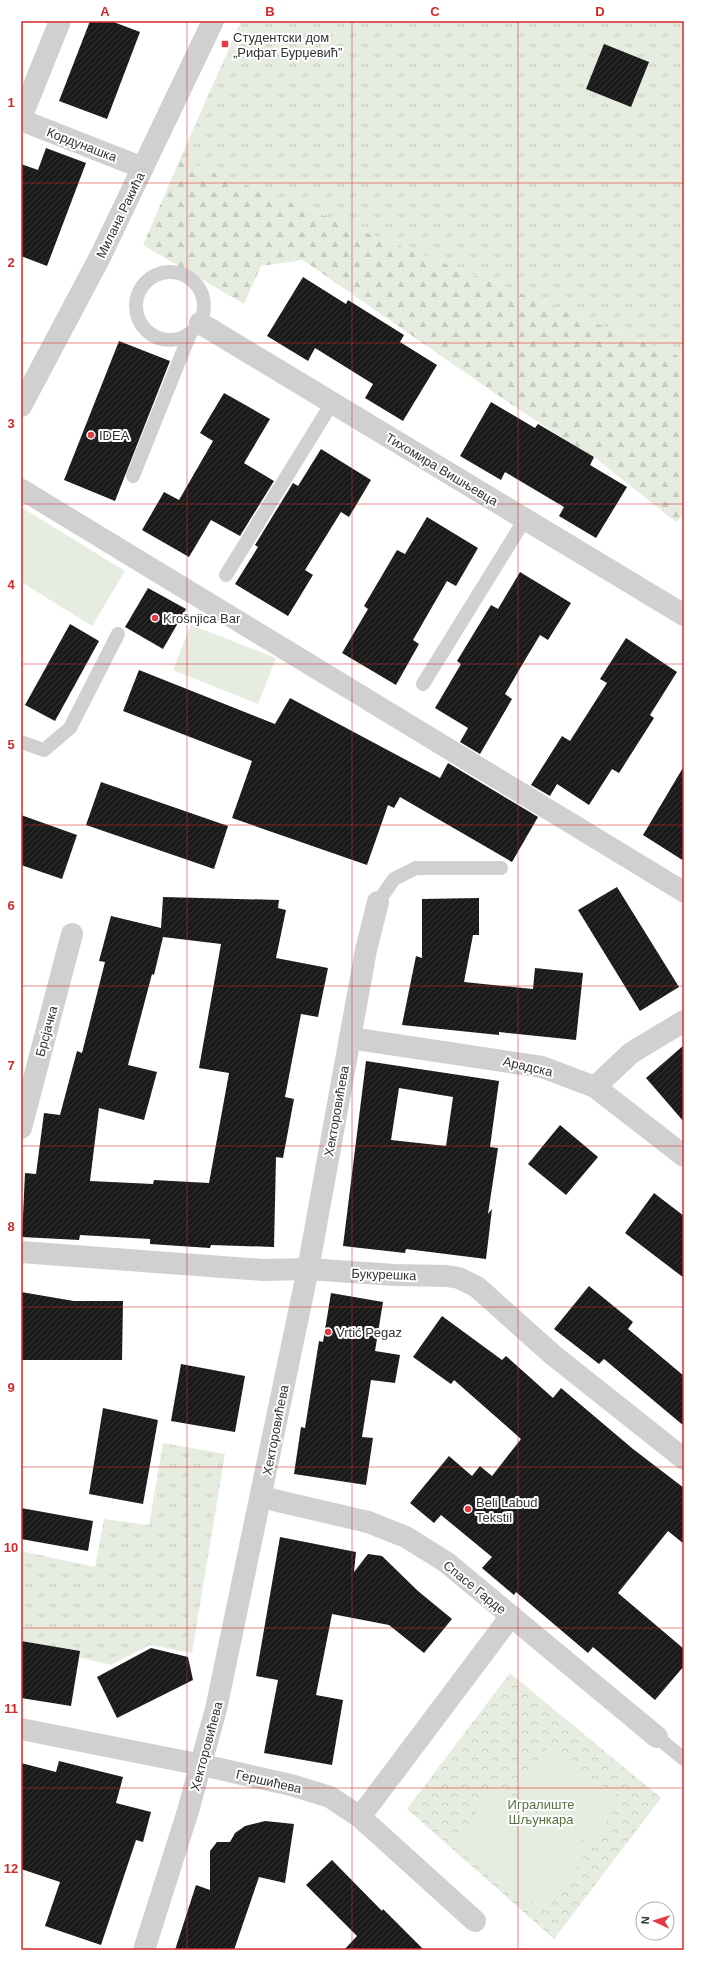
<svg xmlns="http://www.w3.org/2000/svg" width="705" height="1971" viewBox="0 0 705 1971" font-family="Helvetica,sans-serif">
	<style>
		.grass { fill: url(#grass-tufts) }
		.forest { fill: url(#forest-firs) }
		.park { fill: url(#park-crowns) }
		.pitch { fill: #e6ecdf }
		.building { fill: url(#building-hatch); fill-rule: evenodd }
		.lines { fill: none; stroke-linecap: round; stroke-linejoin: round }
		.service { stroke: #d0d0d0; stroke-width: 14 }
		.pedestrian { stroke: #d0d0d0; stroke-width: 21 }
		.minor { stroke: #d0d0d0; stroke-width: 22 }
		.tertiary { stroke: #d0d0d0; stroke-width: 22 }
		.grid { fill: none; stroke: #d62828; stroke-width: 1; stroke-opacity: 0.55 }
		.poi-dot { fill: #e63946; stroke: #fff; stroke-width: 1.5 }
		.labels { text-anchor: middle; stroke-width: 4; stroke-linejoin: round; paint-order: stroke }
		.poi-label { font-size: 13px; fill: #333; stroke: #fff; text-anchor: start }
		.street-label { font-size: 13px; fill: #333; stroke: #fff }
		.park-label { font-size: 13px; fill: #56703f; stroke: #fff }
		.neatline { fill: none; stroke: #d62828; stroke-width: 1.5 }
		.grid-label { font-size: 13px; text-anchor: middle; font-weight: bold; fill: #d62828 }
	</style>
	<defs>
		<pattern id="grass-tufts" width="24" height="20" patternUnits="userSpaceOnUse"><rect width="24" height="20" fill="#e6ecdf"/><path d="M3 7l-1-3M5 7V3M7 7l1-3M15 17l-1-3M17 17v-4M19 17l1-3" fill="none" stroke="#c6cbc0"/></pattern>
		<pattern id="forest-firs" width="22" height="20" patternUnits="userSpaceOnUse"><rect width="22" height="20" fill="#e6ecdf"/><path d="M5 1l3.5 6h-7zM16 11l3.5 6h-7z" fill="#c6cbc0"/></pattern>
		<pattern id="park-crowns" width="20" height="18" patternUnits="userSpaceOnUse"><rect width="20" height="18" fill="#e6ecdf"/><path d="M2 6a3 3 0 1 1 6 0M12 15a3 3 0 1 1 6 0" fill="none" stroke="#c6cbc0"/></pattern>
		<pattern id="building-hatch" width="6" height="6" patternUnits="userSpaceOnUse"><rect width="6" height="6" fill="#1a1a1a"/><path d="M-1 1l2-2M0 6l6-6M5 7l2-2" fill="none" stroke="#333"/></pattern>
	</defs>
	<rect width="100%" height="100%" fill="#fff"/>
	<g class="grass">
		<path d="M241,21h443v337l-504,-199z"/>
		<path d="M163,1443l62,11 -33,199 -42,-8 -39,20 -90,-22v-92l74,16 9,-48 45,6z"/>
	</g>
	<path class="forest" d="M180,159l504,199v156l-8,8 -82,-65 -27,-16 -71,-47 -193,-134 -42,6 -17,38 -101,-59z"/>
	<path class="park" d="M510,1673l151,125 -107,141 -147,-130z"/>
	<g class="pitch">
		<path d="M21,507l104,64 -33,55 -71,-44z"/>
		<path d="M191,625l85,33 -18,46 -85,-34z"/>
		<path d="M547,1748l75,51 -31,47 -75,-52z"/>
		<path d="M496,1784l93,65 -43,63 -94,-66z"/>
	</g>
	<g class="building">
		<path d="M90,21h21l29,11 -33,87 -48,-18z"/>
		<path d="M604,44l45,18 -18,45 -45,-18z"/>
		<path d="M46,148l40,15 -39,103 -26,-10v-92l17,6z"/>
		<path d="M303,277l43,27 2,-4 56,35 -4,7 37,23 -34,56 -38,-23 8,-14 -58,-36 -7,13 -41,-25z"/>
		<path d="M119,341l51,20 -55,140 -51,-21z"/>
		<path d="M224,393l46,26 -26,44 30,18 -34,55 -29,-16 -22,37 -47,-27 22,-38 15,8 34,-59 -13,-8z"/>
		<path d="M491,402l44,26 3,-4 56,33 -4,8 37,22 -31,51 -37,-22 5,-9 -59,-35 -4,8 -41,-24z"/>
		<path d="M321,449l50,31 -22,37 -8,-5 -36,58 8,5 -25,41 -53,-32 23,-37 -3,-2 38,-62 5,3z"/>
		<path d="M427,517l51,31 -22,38 -9,-5 -34,59 6,4 -23,41 -54,-32 26,-44 -4,-3 33,-56 8,4z"/>
		<path d="M520,572l51,31 -23,37 -8,-5 -18,30 -17,29 7,5 -32,55 -20,-12 8,-14 -33,-20 26,-44 -4,-3 34,-56 7,4z"/>
		<path d="M148,588l38,21 -23,40 -38,-22z"/>
		<path d="M70,624l29,17 -44,80 -30,-16z"/>
		<path d="M626,638l51,34 -27,43 4,3 -35,55 -7,-4 -23,36 -32,-21 -7,12 -19,-11 31,-49 8,5 37,-58 -7,-4z"/>
		<path d="M139,670l136,54 15,-26 150,80 8,-15 90,54 -26,45 -112,-65 -6,11 -6,-3 -21,60 -135,-47 20,-57 -129,-50z"/>
		<path d="M684,766v95l-41,-26z"/>
		<path d="M101,782l127,44 -14,43 -128,-44z"/>
		<path d="M21,815l56,20 -15,44 -41,-14z"/>
		<path d="M617,887l62,100 -39,24 -62,-101z"/>
		<path d="M163,897l116,3 -1,8 8,2 -10,48 52,10 -10,49 -17,-3 -16,83 9,2 -11,59 -7,-1 -2,90 -63,-2 -1,3 -60,-4v-5l-70,-4 -1,5 -57,-3 3,-64 11,1 8,-61 16,2 17,-64 5,2 23,-91 -6,-1 12,-45 50,12zM163,937l58,7 -22,124 30,5 -20,110 -55,-3 -1,4 -63,-3 9,-73 45,12 13,-48 -29,-7 24,-91 2,1z"/>
		<path d="M479,898v37h-6l-9,47 69,7 2,-21 48,5 -7,67 -77,-8v3l-97,-10 14,-69 6,2v-59z"/>
		<path d="M684,1045v77l-38,-44z"/>
		<path d="M366,1061l133,20 -9,66 8,1 -10,66 4,-5 -6,50 -80,-10 -1,4 -62,-7zM399,1088l54,9 -7,49 -55,-6z"/>
		<path d="M560,1125l38,32 -32,38 -38,-31z"/>
		<path d="M654,1193l30,23v62l-59,-45z"/>
		<path d="M589,1286l44,36 -5,7 56,47v50l-80,-67 -5,5 -45,-35z"/>
		<path d="M21,1292l53,9h49l-1,59h-101z"/>
		<path d="M331,1293l52,9 -8,49 25,4 -5,28 -24,-3 -9,57 11,1 -7,47 -72,-11 7,-47 4,1 14,-87 4,1z"/>
		<path d="M442,1316l60,44 4,-4 47,42 8,-10 72,61 51,39v56l-16,-13 -50,62 66,56v17l-29,34 -62,-53 -5,6 -72,-61 -2,3 -32,-27 10,-11 -51,-42 -7,8 -24,-20 39,-47 23,20 8,-10 12,10 29,-37 -67,-59 -3,4 -38,-27z"/>
		<path d="M181,1364l64,12 -10,56 -64,-11z"/>
		<path d="M103,1408l55,12 -15,84 -54,-10z"/>
		<path d="M21,1508l72,13 -5,30 -67,-12z"/>
		<path d="M280,1537l76,15 -2,20 14,-18 14,2 36,35 34,28 -28,34 -35,-28 -57,-11 -16,81 27,5 -11,65 -68,-12 14,-73 -22,-4z"/>
		<path d="M21,1641l59,10 -9,55 -50,-8z"/>
		<path d="M151,1648l37,9 5,23 -76,38 -20,-41z"/>
		<path d="M59,1761l64,16 -7,26 35,9 -8,30 -7,-2 -35,105 -56,-19 15,-44 -39,-13v-106l35,9z"/>
		<path d="M265,1821l29,3 -9,59 -26,-6 -25,73h-59l21,-65 14,5v-39l7,-9h13l5,-9 10,-7z"/>
		<path d="M332,1860l50,51 1,-2 41,41h-80l13,-14 -51,-51z"/>
	</g>
	<g class="lines">
		<g class="service">
			<circle cx="170" cy="306" r="34"/>
			<path d="M133,476l57,-142"/>
			<path d="M226,575l106,-172"/>
			<path d="M423,684l102,-165"/>
			<path d="M21,742l23,8 26,-22 48,-94"/>
			<path d="M378,902l16,-23 22,-11h85"/>
			<path d="M657,1737l27,22"/>
		</g>
		<path class="pedestrian" d="M21,489l663,403"/>
		<g class="minor">
			<path d="M21,118l39,-97"/>
			<path d="M200,323l484,292"/>
			<path d="M350,1038l192,29 53,20 89,69"/>
			<path d="M595,1087l36,-34 53,-32"/>
			<path d="M21,1128l51,-194"/>
			<path d="M21,1252l242,18 45,-1 87,6 52,1 12,2 18,9 76,68 131,104"/>
			<path d="M261,1497l107,25 38,15 40,25 211,175"/>
			<path d="M21,1729l181,36 89,20 39,12 30,20 115,104"/>
			<path d="M360,1817l151,-201"/>
			<path d="M144,1950l44,-139 28,-102 92,-440 58,-319 12,-48"/>
		</g>
		<g class="tertiary">
			<path d="M21,120l122,48"/>
			<path d="M21,406l79,-149 113,-236"/>
		</g>
	</g>
	<path class="grid" d="M187,21v1929M352,21v1929M518,21v1929M21,183h663M21,343h663M21,504h663M21,664h663M21,825h663M21,986h663M21,1146h663M21,1307h663M21,1467h663M21,1628h663M21,1788h663"/>
	<g class="poi-dot">
		<rect x="221" y="40" width="8" height="8" rx="2"/>
		<circle cx="91" cy="435" r="4"/>
		<circle cx="155" cy="618" r="4"/>
		<circle cx="328" cy="1332" r="4"/>
		<circle cx="468" cy="1509" r="4"/>
	</g>
	<g class="labels">
		<g class="poi-label">
			<text x="233" y="42">Студентски дом<tspan x="233" dy="15">„Рифат Бурџевић”</tspan></text>
			<text x="99" y="440">IDEA</text>
			<text x="163" y="623">Krošnjica Bar</text>
			<text x="336" y="1337">Vrtić Pegaz</text>
			<text x="476" y="1507">Beli Labud<tspan x="476" dy="15">Tekstil</tspan></text>
		</g>
		<g class="street-label">
			<text transform="translate(82 144) rotate(21)" y="5">Кордунашка</text>
			<text transform="translate(120 215) rotate(-64)" y="5">Милана Ракића</text>
			<text transform="translate(442 469) rotate(31)" y="5">Тихомира Вишњевца</text>
			<text transform="translate(46 1031) rotate(-75)" y="5">Брсјачка</text>
			<text transform="translate(528 1066) rotate(13)" y="5">Арадска</text>
			<text transform="translate(336 1111) rotate(-80)" y="5">Хекторовићева</text>
			<text transform="translate(384 1274) rotate(2)" y="5">Букурешка</text>
			<text transform="translate(275 1430) rotate(-79)" y="5">Хекторовићева</text>
			<text transform="translate(475 1587) rotate(39)" y="5">Спасе Гарде</text>
			<text transform="translate(206 1746) rotate(-75)" y="5">Хекторовићева</text>
			<text transform="translate(269 1781) rotate(13)" y="5">Гершићева</text>
		</g>
		<g class="park-label">
			<text x="541" y="1809">Игралиште<tspan x="541" dy="15">Шљункара</tspan></text>
		</g>
	</g>
	<rect width="705" height="1971" fill="none" stroke="#ffffff" stroke-width="44"/>
	<g transform="translate(655 1921) rotate(274)"><circle r="19" fill="#ffffff" stroke="#adadad"/>
	<path d="M0-3L7 15L0 10L-7 15Z" fill="#e63946"/>
	<text y="-6" font-size="11" font-weight="bold" text-anchor="middle" fill="#333333">N</text>
	</g>
	<rect x="22" y="22" width="661" height="1927" class="neatline"/>
	<g class="grid-label">
		<text x="105" y="16">A</text>
		<text x="270" y="16">B</text>
		<text x="435" y="16">C</text>
		<text x="600" y="16">D</text>
		<text x="11" y="107">1</text>
		<text x="11" y="267">2</text>
		<text x="11" y="428">3</text>
		<text x="11" y="589">4</text>
		<text x="11" y="749">5</text>
		<text x="11" y="910">6</text>
		<text x="11" y="1070">7</text>
		<text x="11" y="1231">8</text>
		<text x="11" y="1392">9</text>
		<text x="11" y="1552">10</text>
		<text x="11" y="1713">11</text>
		<text x="11" y="1873">12</text>
	</g>
</svg>
